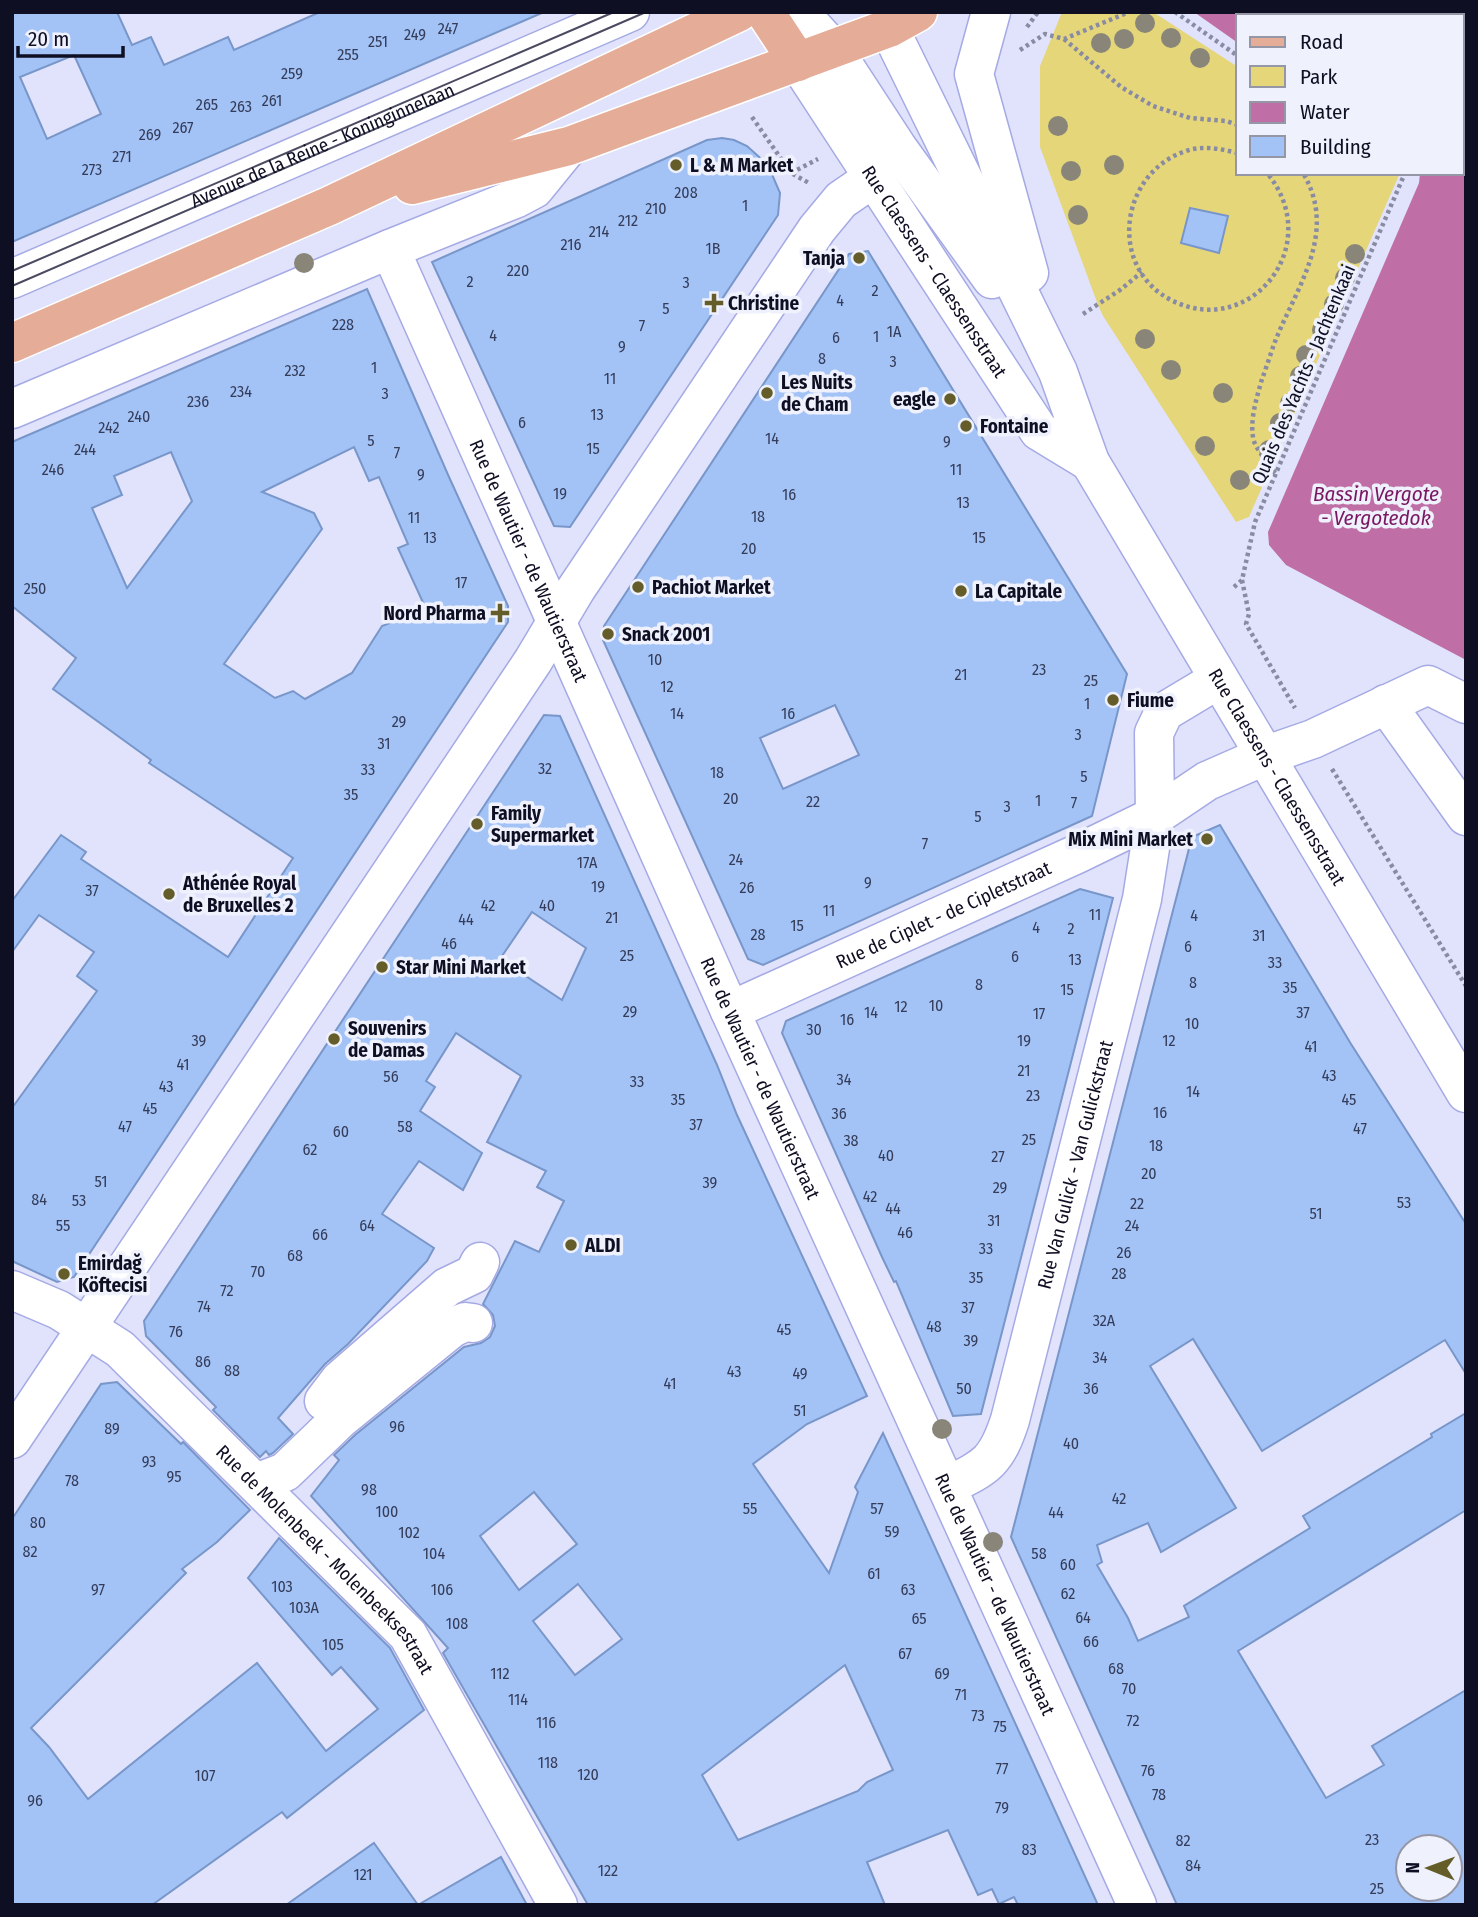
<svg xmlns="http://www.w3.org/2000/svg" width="1478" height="1917" viewBox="0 0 1478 1917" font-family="'Fira Sans Condensed',sans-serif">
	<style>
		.green { fill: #e5d67a }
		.water { fill: #bf6fa5 }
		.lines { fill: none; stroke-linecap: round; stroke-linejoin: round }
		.ferry { stroke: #791761; stroke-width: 2; stroke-dasharray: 9 7; stroke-linecap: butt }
		.building { fill: #a3c3f7; stroke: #7896c9; stroke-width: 2; fill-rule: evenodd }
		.minor-casing { stroke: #a5aae4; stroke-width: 41 }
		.major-casing { stroke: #fff; stroke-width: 41 }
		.path { stroke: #898ba2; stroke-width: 4.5; stroke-dasharray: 3.5 3.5; stroke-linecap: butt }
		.minor { stroke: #fff; stroke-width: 38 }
		.major { stroke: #e5ad98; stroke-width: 38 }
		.tram { stroke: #4a4b61; stroke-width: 2 }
		.tree { fill: #898679 }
		.poi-dot { fill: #655d29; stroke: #eff1fd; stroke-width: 2.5 }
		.labels { text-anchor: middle; stroke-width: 7; stroke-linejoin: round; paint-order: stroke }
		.number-label { font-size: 16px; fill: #343c59 }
		.street-label { font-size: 19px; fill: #0f0f24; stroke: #eff1fd }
		.poi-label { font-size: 19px; font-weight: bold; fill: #0f0f24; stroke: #eff1fd; text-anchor: start }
		.water-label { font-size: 21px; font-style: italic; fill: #791761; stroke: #eff1fd }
	</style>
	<rect width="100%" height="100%" fill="#e0e3fb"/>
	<path class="green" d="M1062,12h91l85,55v106h162l-151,344 -13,5 -133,-206 -5,-11 -58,-158v-81z"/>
	<path class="water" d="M1194,12h272v648l-180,-95 -17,-20 -1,-13 151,-349 1,-10h42v-157h-224v27z"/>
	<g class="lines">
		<g class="ferry">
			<path d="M1425,12l5,4"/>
			<path d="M1427,12l5,4"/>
			<path d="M1462,37l4,2"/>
			<path d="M1462,38l4,3"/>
		</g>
	</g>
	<g class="building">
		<path d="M12,12h105l15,33 19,-8 13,28 64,-28 6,13 86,-38h224l-532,230zM74,55l27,59 -54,25 -27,-62z"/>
		<path d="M722,138l12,2 13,6 21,19 12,28 -2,22 -208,312 -16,-1 -122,-264 275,-122z"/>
		<path d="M1190,208l38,8 -9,37 -38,-10z"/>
		<path d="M868,251l259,423 -35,142 -329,149 -15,-6 -145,-319 1,-14 245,-372zM835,705l24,50 -76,34 -23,-51z"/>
		<path d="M367,289l82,188 59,129v16l-434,655 -17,5 -45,-21v-153l85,-117 -20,-15 17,-24 -55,-37 -27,37v-51l49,-66 25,17 -5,7 147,98 65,-99 -144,-95 2,-3 -98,-71 23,-31 -64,-52v-164zM354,447l15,34 10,-4 29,67 -10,4 28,61 -44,17 -30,47 -47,26 -12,-8 -18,7 -51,-34 98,-135 -8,-16 -52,-21zM171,452l21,49 -65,87 -35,-80 30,-13 -8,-19z"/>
		<path d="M544,715l16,1 157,349 20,50 130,281 -60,28 -54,40 76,109 29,-81 -3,-5 28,-54 215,472h-80l-4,-8 -15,7 -7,-15 -14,6 -30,-65 -81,32 18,43h-297l-145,-252 5,-5 -137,-152 28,-36 -5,-5 21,-20 109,-88 17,-4 9,-6 5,-11 -2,-11 -10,-11 32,-63 24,11 25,-51 -27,-14 9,-16 -59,-29 34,-66 -65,-43 -30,48 9,6 -15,24 62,42 -19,37 -44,-29 -37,53 52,34 -7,13 -79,83 -23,20 -47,54 15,16 -20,19 -4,2 -3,-4 -6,6 -47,-47 3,-3 -70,-71 -2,-15zM532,912l54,36 -24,52 -62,-41zM534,1492l43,52 -58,46 -39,-54zM578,1584l44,55 -47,36 -42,-54zM845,1665l48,105 -26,12 -9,9 -120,49 -36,-65z"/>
		<path d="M1220,825l131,219 115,180v150l-21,-34 -183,111 -69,-112 -43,27 86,142 -75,44 -13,-29 -51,22 5,17 -5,3 31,53 10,23 51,-24 -5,-11 126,-78 -7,-12 129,-79 -1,-3 35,-21v97l-228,141 88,147 58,-33 -12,-19 94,-56v215h-289l-166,-368 181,-700zM1408,1847h42v42h-42z"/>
		<path d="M1080,889l33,9 -132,516 -28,2 -57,-135 -2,1 -12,-25 -100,-224 4,-12z"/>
		<path d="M117,1382l64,62 2,-2 67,68 -33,32 -35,27 4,4 -155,155 18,19 39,52 169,-136 69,88 52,-42 -37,-42 -9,8 -84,-97 31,-40 111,110 34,62 -137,108 -5,-6 -130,93h-140v-386l89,-135z"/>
		<path d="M374,1843l44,62h-132z"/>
		<path d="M501,1857l26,48h-109z"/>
	</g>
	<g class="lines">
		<defs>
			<g id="minor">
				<path d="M799,12l34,37 64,98 95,132"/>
				<path d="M991,12l-17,62 55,199"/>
				<path id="s1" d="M889,28l169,344 32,90 376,631"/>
				<path id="s2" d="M798,62l241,369 51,31"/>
				<path id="s3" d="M390,249l340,762 407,894"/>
				<path id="s4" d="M12,279l618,-267"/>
				<path d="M12,409l378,-160 127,-51 17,-9 35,-43"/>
				<path d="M1386,704l80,112"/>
				<path id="s5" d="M730,1011l347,-157 78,-38 52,-35 57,-25 49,-17 115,-54 38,19"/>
				<path id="s6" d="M12,1290l47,20 61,39 288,286 150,270"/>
				<path d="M324,1401l16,-21 107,-93 27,-13 6,-12"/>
				<path d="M12,1439l521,-778 43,-72 241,-360 24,-29 32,-22"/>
				<path d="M256,1483l29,-11 55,-53 112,-91 13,-6 8,1"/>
				<path id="s7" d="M947,1486c39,-19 49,-23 63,-66l132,-521 13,-83 -1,-83 10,-21 55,-33"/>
			</g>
			<g id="major">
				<path d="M765,12l33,50"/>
				<path d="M412,185l157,-39 320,-118 29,-16"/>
				<path d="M12,343l317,-137 410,-194"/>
			</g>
		</defs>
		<use href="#minor" class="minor-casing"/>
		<use href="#major" class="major-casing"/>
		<g class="path">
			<path d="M1175,12l63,44"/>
			<path d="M1027,27l11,-15"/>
			<path d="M1064,39l57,48 32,19 37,12 36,3 12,4"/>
			<path d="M1020,50l25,-16 19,5 65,-27"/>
			<path d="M752,117l39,56 18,10"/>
			<path d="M1238,153c-17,-4 -35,-8 -52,-2 -67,22 -79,118 -13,150 79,38 153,-57 94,-128"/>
			<path d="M791,173l27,-14"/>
			<path d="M1083,314l37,-24 22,-18"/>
			<path d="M1275,473c-6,-10 -21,-25 -22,-36 -3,-19 4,-40 9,-58 5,-13 9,-27 14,-40 22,-54 62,-107 27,-166"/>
			<path d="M1242,580l7,34 -3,10 49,84"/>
			<path d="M1234,587l8,-7 13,-58 150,-349"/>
			<path d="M1332,769l134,217"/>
		</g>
		<use href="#minor" class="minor"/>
		<use href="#major" class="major"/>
		<g class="tram">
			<path d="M12,271l602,-259"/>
			<path d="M12,286l634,-274"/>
		</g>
	</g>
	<g class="tree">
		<circle cx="1145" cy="23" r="10"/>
		<circle cx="1171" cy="38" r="10"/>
		<circle cx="1124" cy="39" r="10"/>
		<circle cx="1101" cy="43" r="10"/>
		<circle cx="1200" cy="58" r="10"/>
		<circle cx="1058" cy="126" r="10"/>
		<circle cx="1114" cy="165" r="10"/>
		<circle cx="1071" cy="171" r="10"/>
		<circle cx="1078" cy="215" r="10"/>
		<circle cx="1355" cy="254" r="10"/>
		<circle cx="304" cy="263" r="10"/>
		<circle cx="1345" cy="278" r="10"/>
		<circle cx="1334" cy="304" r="10"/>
		<circle cx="1322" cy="330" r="10"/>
		<circle cx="1145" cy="339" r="10"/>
		<circle cx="1306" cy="355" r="10"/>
		<circle cx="1171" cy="370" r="10"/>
		<circle cx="1300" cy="376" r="10"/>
		<circle cx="1223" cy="393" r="10"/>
		<circle cx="1290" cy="403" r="10"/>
		<circle cx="1280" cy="423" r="10"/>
		<circle cx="1205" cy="446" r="10"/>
		<circle cx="1269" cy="450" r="10"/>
		<circle cx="1240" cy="480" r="10"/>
		<circle cx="942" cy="1429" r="10"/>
		<circle cx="993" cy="1542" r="10"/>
	</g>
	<g class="poi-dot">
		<circle cx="676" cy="165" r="7"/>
		<circle cx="859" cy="258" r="7"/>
		<path d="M710.5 292.5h7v7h7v7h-7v7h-7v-7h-7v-7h7z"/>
		<circle cx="767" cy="393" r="7"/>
		<circle cx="950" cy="399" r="7"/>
		<circle cx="966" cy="426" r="7"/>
		<circle cx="638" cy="587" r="7"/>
		<circle cx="961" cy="591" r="7"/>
		<path d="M496.5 602.5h7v7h7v7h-7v7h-7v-7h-7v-7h7z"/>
		<circle cx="608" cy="634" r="7"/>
		<circle cx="1113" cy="700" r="7"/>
		<circle cx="477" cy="824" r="7"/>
		<circle cx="1207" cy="839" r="7"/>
		<circle cx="169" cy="894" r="7"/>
		<circle cx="382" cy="967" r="7"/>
		<circle cx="334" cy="1039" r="7"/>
		<circle cx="571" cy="1245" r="7"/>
		<circle cx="64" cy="1274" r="7"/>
	</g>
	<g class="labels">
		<g class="number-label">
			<text x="448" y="34">247</text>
			<text x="415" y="40">249</text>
			<text x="378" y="47">251</text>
			<text x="348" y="60">255</text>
			<text x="292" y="79">259</text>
			<text x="272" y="106">261</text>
			<text x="207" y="110">265</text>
			<text x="241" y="112">263</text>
			<text x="183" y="133">267</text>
			<text x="150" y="140">269</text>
			<text x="122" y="162">271</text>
			<text x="92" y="175">273</text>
			<text x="686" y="198">208</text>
			<text x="745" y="211">1</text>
			<text x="656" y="214">210</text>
			<text x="628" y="226">212</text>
			<text x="599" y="237">214</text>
			<text x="571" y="250">216</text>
			<text x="713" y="254">1B</text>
			<text x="518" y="276">220</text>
			<text x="470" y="287">2</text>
			<text x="686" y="288">3</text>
			<text x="875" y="296">2</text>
			<text x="840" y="306">4</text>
			<text x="666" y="314">5</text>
			<text x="343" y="330">228</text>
			<text x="642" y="331">7</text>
			<text x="894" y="337">1A</text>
			<text x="493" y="341">4</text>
			<text x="876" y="342">1</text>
			<text x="836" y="343">6</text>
			<text x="622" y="352">9</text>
			<text x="822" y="364">8</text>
			<text x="893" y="367">3</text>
			<text x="374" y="373">1</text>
			<text x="295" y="376">232</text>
			<text x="610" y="384">11</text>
			<text x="241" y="397">234</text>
			<text x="385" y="399">3</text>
			<text x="198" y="407">236</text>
			<text x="597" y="420">13</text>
			<text x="139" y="422">240</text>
			<text x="522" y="428">6</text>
			<text x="109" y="433">242</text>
			<text x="772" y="444">14</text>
			<text x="371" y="446">5</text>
			<text x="947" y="447">9</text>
			<text x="593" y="454">15</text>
			<text x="85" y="455">244</text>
			<text x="397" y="458">7</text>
			<text x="53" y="475">246</text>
			<text x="956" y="475">11</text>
			<text x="421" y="480">9</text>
			<text x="560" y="499">19</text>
			<text x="789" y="500">16</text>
			<text x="963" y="508">13</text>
			<text x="758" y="522">18</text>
			<text x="414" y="523">11</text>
			<text x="430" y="543">13</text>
			<text x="979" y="543">15</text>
			<text x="749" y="554">20</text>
			<text x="461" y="588">17</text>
			<text x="35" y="594">250</text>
			<text x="655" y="665">10</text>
			<text x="1039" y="675">23</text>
			<text x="961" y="680">21</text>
			<text x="1091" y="686">25</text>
			<text x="667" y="692">12</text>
			<text x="1087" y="709">1</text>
			<text x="677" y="719">14</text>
			<text x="788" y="719">16</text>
			<text x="399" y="727">29</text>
			<text x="1078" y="740">3</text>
			<text x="384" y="749">31</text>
			<text x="545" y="774">32</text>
			<text x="368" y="775">33</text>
			<text x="717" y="778">18</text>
			<text x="1084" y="782">5</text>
			<text x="351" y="800">35</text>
			<text x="731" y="804">20</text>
			<text x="1038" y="806">1</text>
			<text x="813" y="807">22</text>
			<text x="1074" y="808">7</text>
			<text x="1007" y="812">3</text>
			<text x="978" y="822">5</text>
			<text x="925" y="849">7</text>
			<text x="736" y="865">24</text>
			<text x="587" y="868">17A</text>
			<text x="868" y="888">9</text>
			<text x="598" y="892">19</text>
			<text x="747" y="893">26</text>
			<text x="92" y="896">37</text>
			<text x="488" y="911">42</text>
			<text x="547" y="911">40</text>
			<text x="829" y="916">11</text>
			<text x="1095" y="920">11</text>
			<text x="1194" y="921">4</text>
			<text x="612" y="923">21</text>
			<text x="466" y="925">44</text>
			<text x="797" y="931">15</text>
			<text x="1036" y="933">4</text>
			<text x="1071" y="934">2</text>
			<text x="758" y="940">28</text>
			<text x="1259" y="941">31</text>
			<text x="449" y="949">46</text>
			<text x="1188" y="952">6</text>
			<text x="627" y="961">25</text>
			<text x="1015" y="962">6</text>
			<text x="1075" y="965">13</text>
			<text x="1275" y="968">33</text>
			<text x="1193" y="988">8</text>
			<text x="979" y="990">8</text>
			<text x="1290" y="993">35</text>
			<text x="1067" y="995">15</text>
			<text x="936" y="1011">10</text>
			<text x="901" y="1012">12</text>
			<text x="630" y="1017">29</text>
			<text x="871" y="1018">14</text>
			<text x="1303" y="1018">37</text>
			<text x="1039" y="1019">17</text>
			<text x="847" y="1025">16</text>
			<text x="1192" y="1029">10</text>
			<text x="814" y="1035">30</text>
			<text x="199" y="1046">39</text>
			<text x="1024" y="1046">19</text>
			<text x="1169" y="1046">12</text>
			<text x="1311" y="1052">41</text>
			<text x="183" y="1070">41</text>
			<text x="1024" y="1076">21</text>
			<text x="1329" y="1081">43</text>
			<text x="391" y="1082">56</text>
			<text x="844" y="1085">34</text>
			<text x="637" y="1087">33</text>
			<text x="166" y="1092">43</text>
			<text x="1193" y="1097">14</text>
			<text x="1033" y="1101">23</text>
			<text x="678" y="1105">35</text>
			<text x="1349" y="1105">45</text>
			<text x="150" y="1114">45</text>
			<text x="1160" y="1118">16</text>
			<text x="839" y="1119">36</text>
			<text x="696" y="1130">37</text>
			<text x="125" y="1132">47</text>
			<text x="405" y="1132">58</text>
			<text x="1360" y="1134">47</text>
			<text x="341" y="1137">60</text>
			<text x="1029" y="1145">25</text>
			<text x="851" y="1146">38</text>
			<text x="1156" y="1151">18</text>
			<text x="310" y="1155">62</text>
			<text x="886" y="1161">40</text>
			<text x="998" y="1162">27</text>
			<text x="1149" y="1179">20</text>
			<text x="101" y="1187">51</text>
			<text x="710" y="1188">39</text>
			<text x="1000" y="1193">29</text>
			<text x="870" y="1202">42</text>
			<text x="39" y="1205">84</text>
			<text x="79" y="1206">53</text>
			<text x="1404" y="1208">53</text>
			<text x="1137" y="1209">22</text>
			<text x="893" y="1214">44</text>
			<text x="1316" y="1219">51</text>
			<text x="994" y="1226">31</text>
			<text x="63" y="1231">55</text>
			<text x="367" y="1231">64</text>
			<text x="1132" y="1231">24</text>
			<text x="905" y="1238">46</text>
			<text x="320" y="1240">66</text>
			<text x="986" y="1254">33</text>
			<text x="1124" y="1258">26</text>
			<text x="295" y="1261">68</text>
			<text x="258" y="1277">70</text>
			<text x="1119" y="1279">28</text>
			<text x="976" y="1283">35</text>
			<text x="227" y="1296">72</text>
			<text x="204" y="1312">74</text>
			<text x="968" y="1313">37</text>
			<text x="1104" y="1326">32A</text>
			<text x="934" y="1332">48</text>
			<text x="784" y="1335">45</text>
			<text x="176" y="1337">76</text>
			<text x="971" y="1346">39</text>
			<text x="1100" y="1363">34</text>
			<text x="203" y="1367">86</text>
			<text x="232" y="1376">88</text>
			<text x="734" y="1377">43</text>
			<text x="800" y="1379">49</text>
			<text x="670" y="1389">41</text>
			<text x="964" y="1394">50</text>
			<text x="1091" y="1394">36</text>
			<text x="800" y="1416">51</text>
			<text x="397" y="1432">96</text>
			<text x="112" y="1434">89</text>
			<text x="1071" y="1449">40</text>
			<text x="149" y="1467">93</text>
			<text x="174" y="1482">95</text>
			<text x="72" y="1486">78</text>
			<text x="369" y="1495">98</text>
			<text x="1119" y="1504">42</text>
			<text x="750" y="1514">55</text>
			<text x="877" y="1514">57</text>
			<text x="387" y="1517">100</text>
			<text x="1056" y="1518">44</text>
			<text x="38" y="1528">80</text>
			<text x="892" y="1537">59</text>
			<text x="409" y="1538">102</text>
			<text x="30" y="1557">82</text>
			<text x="434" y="1559">104</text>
			<text x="1039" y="1559">58</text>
			<text x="1068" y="1570">60</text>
			<text x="874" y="1579">61</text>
			<text x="282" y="1592">103</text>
			<text x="98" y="1595">97</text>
			<text x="442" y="1595">106</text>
			<text x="908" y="1595">63</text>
			<text x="1068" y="1599">62</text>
			<text x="304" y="1613">103A</text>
			<text x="1083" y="1623">64</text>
			<text x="919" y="1624">65</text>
			<text x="457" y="1629">108</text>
			<text x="1091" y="1647">66</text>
			<text x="333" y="1650">105</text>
			<text x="905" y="1659">67</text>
			<text x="1116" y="1674">68</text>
			<text x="500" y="1679">112</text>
			<text x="942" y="1679">69</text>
			<text x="1129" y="1694">70</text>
			<text x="961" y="1700">71</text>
			<text x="518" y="1705">114</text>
			<text x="978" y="1721">73</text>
			<text x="1133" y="1726">72</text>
			<text x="546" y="1728">116</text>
			<text x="1000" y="1732">75</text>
			<text x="548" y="1768">118</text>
			<text x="1002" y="1774">77</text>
			<text x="1148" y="1776">76</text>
			<text x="588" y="1780">120</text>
			<text x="205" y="1781">107</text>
			<text x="1159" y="1800">78</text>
			<text x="35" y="1806">96</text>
			<text x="1002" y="1813">79</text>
			<text x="1372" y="1845">23</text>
			<text x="1183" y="1846">82</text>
			<text x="1029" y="1855">83</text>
			<text x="1193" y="1871">84</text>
			<text x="608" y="1876">122</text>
			<text x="363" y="1880">121</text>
			<text x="1377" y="1894">25</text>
		</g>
		<g class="street-label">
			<text dy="7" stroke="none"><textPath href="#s4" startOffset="338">Avenue de la Reine - Koninginnelaan</textPath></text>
			<text dy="7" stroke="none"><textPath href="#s2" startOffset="250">Rue Claessens - Claessensstraat</textPath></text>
			<text transform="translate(1303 374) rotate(-67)" y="7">Quais des Yachts - Jachtenkaai</text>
			<text dy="7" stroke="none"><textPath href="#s3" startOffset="341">Rue de Wautier - de Wautierstraat</textPath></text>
			<text dy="7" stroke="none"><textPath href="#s1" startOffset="845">Rue Claessens - Claessensstraat</textPath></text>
			<text dy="7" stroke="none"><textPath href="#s5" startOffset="234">Rue de Ciplet - de Cipletstraat</textPath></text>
			<text dy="7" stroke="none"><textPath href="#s3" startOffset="908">Rue de Wautier - de Wautierstraat</textPath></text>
			<text dy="7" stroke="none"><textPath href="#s7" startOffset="359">Rue Van Gulick - Van Gulickstraat</textPath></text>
			<text dy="7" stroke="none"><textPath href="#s6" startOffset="418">Rue de Molenbeek - Molenbeeksestraat</textPath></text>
			<text dy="7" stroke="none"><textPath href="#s3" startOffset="1475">Rue de Wautier - de Wautierstraat</textPath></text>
		</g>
		<g class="poi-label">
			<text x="690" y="172">L &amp; M Market</text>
			<text x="845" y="265" text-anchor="end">Tanja</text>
			<text x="728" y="310">Christine</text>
			<text x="781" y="389">Les Nuits<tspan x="781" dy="22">de Cham</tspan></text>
			<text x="936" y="406" text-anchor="end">eagle</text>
			<text x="980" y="433">Fontaine</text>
			<text x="652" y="594">Pachiot Market</text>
			<text x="975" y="598">La Capitale</text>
			<text x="486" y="620" text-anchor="end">Nord Pharma</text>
			<text x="622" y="641">Snack 2001</text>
			<text x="1127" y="707">Fiume</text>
			<text x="491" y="820">Family<tspan x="491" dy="22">Supermarket</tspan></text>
			<text x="1193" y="846" text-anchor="end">Mix Mini Market</text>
			<text x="183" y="890">Athénée Royal<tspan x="183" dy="22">de Bruxelles 2</tspan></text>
			<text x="396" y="974">Star Mini Market</text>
			<text x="348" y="1035">Souvenirs<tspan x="348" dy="22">de Damas</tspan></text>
			<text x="585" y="1252">ALDI</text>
			<text x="78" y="1270">Emirdağ<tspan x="78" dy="22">Köftecisi</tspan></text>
		</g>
		<g class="water-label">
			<text x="1376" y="501">Bassin Vergote<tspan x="1376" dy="24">- Vergotedok</tspan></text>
		</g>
	</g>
	<rect width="1478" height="1917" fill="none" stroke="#0f0f24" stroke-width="28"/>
	<rect x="1236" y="14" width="228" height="161" fill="#eff1fd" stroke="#9597a6" stroke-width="2"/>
	<rect x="1250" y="37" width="35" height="10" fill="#e5ad98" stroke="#9597a6" stroke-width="2"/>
	<text x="1300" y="49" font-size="21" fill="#0f0f24">Road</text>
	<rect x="1250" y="66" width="35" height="21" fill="#e5d67a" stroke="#9597a6" stroke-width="2"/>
	<text x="1300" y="84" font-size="21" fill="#0f0f24">Park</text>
	<rect x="1250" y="102" width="35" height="21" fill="#bf6fa5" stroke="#9597a6" stroke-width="2"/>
	<text x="1300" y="119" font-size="21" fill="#0f0f24">Water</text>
	<rect x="1250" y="136" width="35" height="21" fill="#a3c3f7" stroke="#9597a6" stroke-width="2"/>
	<text x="1300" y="154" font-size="21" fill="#0f0f24">Building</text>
	<g transform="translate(1429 1868) rotate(271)"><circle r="33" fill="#eff1fd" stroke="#9597a6" stroke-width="2"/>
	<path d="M0-5L12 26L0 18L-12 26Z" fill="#655d29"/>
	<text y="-10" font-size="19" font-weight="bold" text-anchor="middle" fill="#0f0f24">N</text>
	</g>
	<path d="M18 46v10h105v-10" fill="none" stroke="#0f0f24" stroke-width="3.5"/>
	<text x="28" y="46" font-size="21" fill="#0f0f24" stroke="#eff1fd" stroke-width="5" paint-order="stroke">20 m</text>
</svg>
